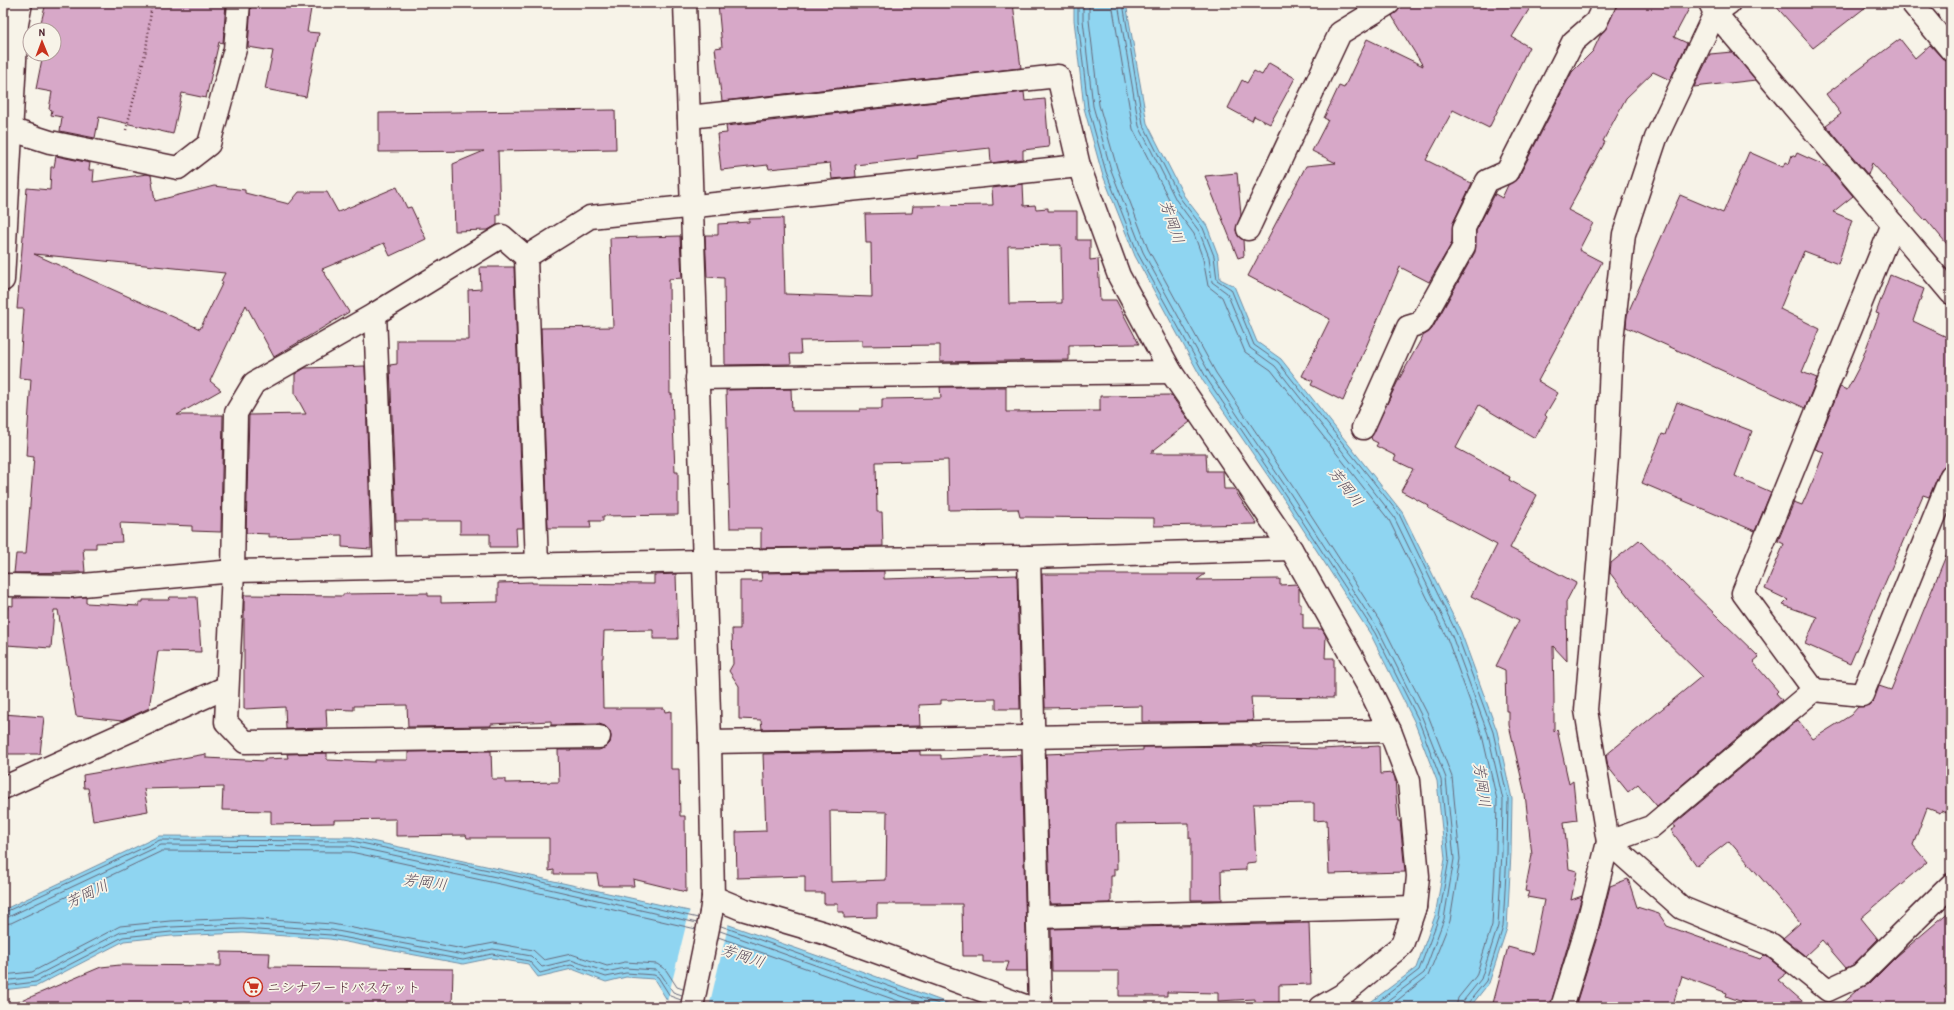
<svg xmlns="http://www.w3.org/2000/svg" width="1954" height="1010" viewBox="0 0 1954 1010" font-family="'Patrick Hand','Klee One',sans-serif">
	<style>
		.water { fill: #8fd5f1; stroke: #738ca2 }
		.pier { fill: #f7f3e8 }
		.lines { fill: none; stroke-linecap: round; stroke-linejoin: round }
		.shore { stroke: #66687a; stroke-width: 1 }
		.building { fill: #d7a8c8; stroke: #4a1f2b; fill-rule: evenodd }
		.minor-casing { stroke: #4a1f2b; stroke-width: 25 }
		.tertiary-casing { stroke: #4a1f2b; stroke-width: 25 }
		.path { stroke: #4a1f2b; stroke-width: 2.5; stroke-dasharray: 1 3; stroke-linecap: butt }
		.minor { stroke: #f7f3e8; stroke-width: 22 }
		.tertiary { stroke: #f7f3e8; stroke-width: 22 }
		.labels { text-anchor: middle; stroke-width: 3.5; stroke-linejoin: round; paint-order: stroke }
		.poi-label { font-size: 14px; fill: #4a1f2b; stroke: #f7f3e8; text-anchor: start }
		.water-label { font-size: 15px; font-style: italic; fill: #5b4c5c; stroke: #f7f3e8 }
	</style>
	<rect width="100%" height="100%" fill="#f7f3e8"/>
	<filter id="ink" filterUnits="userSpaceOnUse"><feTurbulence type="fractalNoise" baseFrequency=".025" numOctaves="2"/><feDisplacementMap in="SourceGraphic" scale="8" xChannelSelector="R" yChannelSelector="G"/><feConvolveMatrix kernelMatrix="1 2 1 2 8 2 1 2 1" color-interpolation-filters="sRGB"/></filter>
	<g filter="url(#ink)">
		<g class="water">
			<path d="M1074,3h52l21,120 37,73 23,30 11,29 2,24 14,7 23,56 24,17 121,153 59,120 36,99 15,68 -1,54 -4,75 -18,55 -19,24h-106l52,-39 19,-52 10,-57 -8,-78 -23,-60 -43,-86 -90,-140 -78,-114 -68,-125 -33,-83 -18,-65 -10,-88z"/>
			<path d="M159,836l193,1 57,12 280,62 172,60 97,36h-268l-23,-7 -13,-21 -28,-2 -20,5 -34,-13 -34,8 -10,-13 -36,-6 -29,6 -133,-25 -87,-6 -72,3 -47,5 -87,45 -34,4v-80z"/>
		</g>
		<path class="pier" d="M690,909l39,13 -20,85h-26l-16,-5z"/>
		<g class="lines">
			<g class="shore">
				<path d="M1078,3v17l10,87 18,65 32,82 69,125 77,114 91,140 43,86 23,61 8,79 -10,58 -20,53 -48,37"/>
				<path d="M1083,3v17l10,86 18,64 32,82 68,124 77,114 91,141 43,86 24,61 8,81 -10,60 -20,54 -45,34"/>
				<path d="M1089,3v17l10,85 18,63 31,81 68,124 77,114 91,141 44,87 24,62 8,82 -10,62 -22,55 -39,31"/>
				<path d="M1112,3l21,126 38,74 23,31 9,25 5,27 14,11 23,55 26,18 118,150 58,118 35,97 15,65 -1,52 -4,73 -16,51 -18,22 -2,9"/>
				<path d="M1118,3l21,123 37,74 23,31 10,26 3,25 15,11 23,55 25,18 119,151 58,119 36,98 15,66 -1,52 -4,74 -17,53 -17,21 -2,7"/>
				<path d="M1123,3l20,121 37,74 23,30 11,28 3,24 14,9 23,56 24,17 121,152 58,120 36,98 15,67 -1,54 -4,74 -17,54 -18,22 -1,4"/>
				<path d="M3,913l157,-73 192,1 160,34 186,43"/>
				<path d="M3,918l5,-1 153,-72 190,1 159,34 187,43"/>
				<path d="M3,924l8,-1 151,-72 189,1 158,34 187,43"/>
				<path d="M721,926l226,81"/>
				<path d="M720,931l212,76"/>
				<path d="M718,937l197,70"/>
				<path d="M3,975l29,-3 88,-46 50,-5 72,-3 90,6 131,25 31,-6 39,7 11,10 27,-6 36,12 18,-4 32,2 9,6 11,17 6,2"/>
				<path d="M3,981l31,-4 87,-45 50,-5 71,-3 90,6 131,25 30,-6 38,7 11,11 29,-7 35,12 19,-4 31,2 5,4 12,18 9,3"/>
				<path d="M3,986l33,-4 87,-45 48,-5 71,-3 89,6 132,25 29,-6 37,7 11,12 31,-8 35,12 20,-4 28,2 4,2 12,19 11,4"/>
			</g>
		</g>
		<g class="building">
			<path d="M46,3h180l-3,40 -4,-1 -13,56 -24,-5 -9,41 -74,-17 -4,21 -35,-7 2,-14 -11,-2 1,-5 -3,-1 3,-17 -16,-3 7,-35h11v-24h-15z"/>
			<path d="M251,3h61l-5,29 12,1 -13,64 -41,-8 8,-38 -25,-4z"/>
			<path d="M718,3h295l8,65 -299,33 -7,-53 7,-1z"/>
			<path d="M1405,3h128l-21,34 17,10 -40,81 -36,-18 -27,50 38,19v1l8,3 -19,40 -1,20 -23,39 -29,-15 -57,134 -32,-16 2,-4 -11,-5 28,-57 -82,-43 58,-110 30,-3 -24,-12 16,-31 -4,-2 15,-32 5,2 23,-49 56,27 -31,-50z"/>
			<path d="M1617,3h75l-18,34 13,6 -17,37 -17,-8 -27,26 -23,43 2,1 -37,68 25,13 -14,27 23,12 -64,119 20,12 -13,22 2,2 -12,21 -56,-33 -23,43 54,29 -1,3 28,15 -27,53 66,35 -10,19 1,59 -14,-15 1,52v34l3,-3 12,55 4,-3 4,39 -13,2 5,47 8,2 -6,29 11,-4 -32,111h-58l16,-60 25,7 11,-54 -17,-3 2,-5 -4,-1 7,-36 -7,-61 -16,-69v-14h-3l-1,-41 -9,-4 23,-46 -48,-24 26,-51 -69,-37 1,-2 -28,-15 12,-22 -19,-9 2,-4 -20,-10 2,-3 -6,-3 -1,-3 26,-54 26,-47 9,-7 43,-77 1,-21 19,-37 7,4 6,-13 10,-7 54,-106 21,-21 8,-17 6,-7z"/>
			<path d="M1773,3h98l-58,45z"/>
			<path d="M1900,39l15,19 15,-13 12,13 9,4v187l-25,-30 -1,1 -53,-57 -4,12 -42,-50 15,-11 -15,-20z"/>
			<path d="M1732,52l24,28 -62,7 16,-33z"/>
			<path d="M1269,63l26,15 -25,46 -16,-8 -2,5 -24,-13 14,-28 5,3 7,-12 8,4z"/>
			<path d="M1024,92l1,9 20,-2 4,48 -26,3v9l-32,4 -1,-15 -73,8 1,2 -63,7 1,12 -24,2 -2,-16 -61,6 -1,-4 -47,5 -4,-36 10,-1 -1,-7z"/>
			<path d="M615,110l1,39 -118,2 2,64h-3v10l-9,5 -33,1 -2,-67 31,-13 -105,1v-39z"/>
			<path d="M1749,152l34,15 2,-5 4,2 3,-9 3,2 2,-4 31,14 25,29 -20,16 19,8 -14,44 -34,-13 -24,58 40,20 -18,43 15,6 -12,30 -179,-81 1,-12 53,-120 43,18z"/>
			<path d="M56,156l34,7 -1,7h5l-1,12 54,-8 4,1 4,26 59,-15 31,4v3l44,11 10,-12h28l11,20 59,-25 10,21 4,-1 15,32 -36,17 -6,-13 -62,26 27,43 -75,45 -28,-52 -36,76 11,9 -44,25h46l-2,117 -29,-1v-5l-72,-3 2,19 -26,1v5h-13l2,24 -71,1 2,-19h10l8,-97 -8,-1 5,-77 -12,-1 5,-69h-7l10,-121 23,2 1,-23h3zM34,254l191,19 -4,8 2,1 -23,47z"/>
			<path d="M1237,173l4,42 -5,15 2,6 5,4 1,16 -6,2 -33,-82z"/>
			<path d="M1023,184l1,22 11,-1 1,4 12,-1v3h29v29h13v20l8,-1 2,41h16l23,44 -70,1v15l-129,2v-17l-78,1v-6l-62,1 1,13h-11l1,10 -66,1 -1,-87 -17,-1 -2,-42h13v-11l31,-2v-3l34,-1 2,76 87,3 -1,-54h-5l-1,-29 47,-1 1,-7 80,-1 -1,-17zM1061,245l1,58 -53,1 -1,-58z"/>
			<path d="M680,236l2,42 -13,1 1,115h2l3,78h3v43l-75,1v5h-13l1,7h-43l-7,-200 72,-1 -3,-89z"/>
			<path d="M480,267h34l9,261h-7l1,19h-27v-13h-30v-13h-64l-6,-156 7,-1v-24h72l-1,-50 13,-1z"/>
			<path d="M1890,275l34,14 -11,32 38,18v125l-7,2 -4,5 -11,26 -6,-2 -73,169 -45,-20 12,-27 -34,-12 5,-5 -23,-11 19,-45 -6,-3 16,-39 8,3 13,-29 9,-24 -9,-3 25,-62 7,3 12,-23 20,-53 -3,-1z"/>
			<path d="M365,366l6,183 -29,-2v-12l-73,2v-3l-23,-1 3,-118 57,-1 -11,-20v-20l10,-6z"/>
			<path d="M940,387h66v25l94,-1v-15l71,-1 19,27 -40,31h56l1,18h16l1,18h10l23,35 -103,2v-8l-134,-1 -2,-8 -69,1 -1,-50 -72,2 1,50h5l1,34 -122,2v-20h-31l-4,-138 65,-1 1,22h68v-2h22v-10l59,-1z"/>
			<path d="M1677,402l75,29 -17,45 36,16 -16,39 -113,-48 20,-49 3,1z"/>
			<path d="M1639,540l120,117 -6,5 25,29 -2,2 6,7 -125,106 -19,-22 -10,8 -20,-25 -2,-12 96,-79 -51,-50 -41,-53 1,-10z"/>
			<path d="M1950,546l1,268 -10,-3 -1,2 -13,-5 -14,37 14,17 -66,56 17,21 -25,26 -7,3 -24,-28 -17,16 -22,-18 17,-15 -71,-82 -32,25 -26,-36 5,-3 -3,-2 125,-105 15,19 38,-24 7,-8 11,-2 5,-5 5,-14 12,4z"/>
			<path d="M884,571v8l133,-4 3,134h-24v-10l-55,1v4l-22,1 1,21 -158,3 -1,-9 -22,-1v-33l-10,-15 4,-7 -1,-35h8v-48h22l-1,-8z"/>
			<path d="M676,574l2,65h-25v-9l-49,1 -1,27h-1l1,50h61l1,4 6,-1v58h8l1,47h5l1,76 -53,-13 1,7h-35l-2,-12h-43v-4l-5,1v-33h-82l-1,-3 -70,1v-17l-62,1v3l-63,1v-13l-49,-1 1,-23 -79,2 4,22 -55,10 -5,-33h-4l-1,-13 123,-21v4l59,3v-2l23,-1 -1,-4 40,-1v7l48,2v-2h33v-8l83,-1 1,28h13v4l54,-1 -1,-32h41l7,-3 4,-4 1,-7 -2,-6 -4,-4 -6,-2 -48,1v-4l-60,3v2l-83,1 -1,-22 -53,1v4l-28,-1 1,19 -41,1 -1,-22 -41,2v-114l99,1v-2l85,-1v3h13v7l57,-1v-19l34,-1v1l122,1v-9z"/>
			<path d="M1042,574h163l-8,6 83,-1v6l17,-1 2,4v16h2v9h2v16h19l4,7 -1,22h9v40l-83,-1 2,24 -111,1v-16l-97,2z"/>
			<path d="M86,597v6l53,3v-4h4v-2h26l1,-3h27l4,55 -43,-1 -9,57 -27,13 -46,-5 -18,-106h-4l-3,38 -45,-3v-4h-3v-31h4l1,-5 5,1v-8z"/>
			<path d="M3,714l41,3 -4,37h-37z"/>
			<path d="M1256,746v1l65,2 58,-3 1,28 13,-1 2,5 3,43h2l5,51 -76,2 -2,-54 -13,1v-18l-61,1 3,58 -10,1v7l-25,1 1,29h-31v-62h-2v-15l-73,1 1,45h-3v7h-3v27l-61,1 -4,-150 97,-4v-3z"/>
			<path d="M920,751v4h21v4l80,-4 6,216h-21l3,-9h-26v-6h-20l-1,-52h-85v13l-33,1v-6h-6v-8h-14v-11h-19v-17l-68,2 -1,-46 30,-1 -3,-77zM830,811l57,1 -1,68 -55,2z"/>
			<path d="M1628,879l9,28 22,7 8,12 93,33 4,-4 2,1 21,17 -9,7 31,27h-53l-30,-11 1,-3 -45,-17 -10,31h-97l23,-73 12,-48z"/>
			<path d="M1951,910v71l-7,6 7,8v12h-113l19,-17 12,-6 28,-28z"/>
			<path d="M1309,923l2,61 -32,1v22h-24v-8l-37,2v-8l-51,-1v4h-48v-25h-67l-1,-42z"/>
			<path d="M221,952l49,1 -1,14 184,2 -1,38h-445l94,-40 19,-2 101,1z"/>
		</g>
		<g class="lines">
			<defs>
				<g id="minor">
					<path d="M685,3l25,739 3,155 -2,16"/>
					<path d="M1710,3l5,10 236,280"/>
					<path d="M1912,3l39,47"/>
					<path d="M689,117l369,-41 21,90 40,110 52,96 120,177 75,133 24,49 19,50 9,95 -3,31 -13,38 -60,50 -21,12"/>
					<path d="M3,127l47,15 128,26 31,-24 26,-95 4,-46"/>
					<path d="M1248,229l92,-196 49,-30"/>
					<path d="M526,257l64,-40 489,-51"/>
					<path d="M3,280l14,-256 4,-21"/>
					<path d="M375,314l10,253"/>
					<path d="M697,378l474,-6"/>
					<path d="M1363,428l45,-101 13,-4 43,-77v-18l23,-47 20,-9 66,-130 23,-20 9,-19"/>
					<path d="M1029,557l11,450"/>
					<path d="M537,565l-11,-308 -24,-21 -127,78 -121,69 -18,30 -3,158 -7,151 19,20 354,-5"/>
					<path d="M3,585l69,1 161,-15 470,-10 326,-4 262,-8"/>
					<path d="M1814,690l48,5 89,-219"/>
					<path d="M710,742l680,-11"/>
					<path d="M3,788l224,-101"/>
					<path d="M1608,842l43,-15 163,-137 -71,-97 150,-369"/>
					<path d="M1608,842l74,66 90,37 56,45 32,-15 91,-90"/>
					<path d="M713,897l29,12 82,24 204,74"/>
					<path d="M1038,917l377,-10"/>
					<path d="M1562,1007l24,-77 22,-88 -22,-132 21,-252 5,-118 12,-106 32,-96 59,-125 14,-10"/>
				</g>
				<path id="tertiary" d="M692,1007l19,-94"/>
			</defs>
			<use href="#minor" class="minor-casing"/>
			<use href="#tertiary" class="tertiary-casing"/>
			<path class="path" d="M126,130l20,-80 6,-47"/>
			<use href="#minor" class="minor"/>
			<use href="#tertiary" class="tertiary"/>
		</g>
	</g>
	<defs>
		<symbol id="supermarket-ring" viewBox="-11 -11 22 22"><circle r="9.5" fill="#f7f3e8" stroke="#c8321e" stroke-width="1.5"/><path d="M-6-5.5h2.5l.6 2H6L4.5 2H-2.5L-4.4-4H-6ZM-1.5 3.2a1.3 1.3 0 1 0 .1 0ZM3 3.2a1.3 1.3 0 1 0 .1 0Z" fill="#c8321e"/></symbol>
	</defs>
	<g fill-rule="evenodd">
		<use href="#supermarket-ring" x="242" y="976" width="22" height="22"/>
	</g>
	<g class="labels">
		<g class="poi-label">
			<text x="267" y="992">ニシナフードバスケット</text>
		</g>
		<g class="water-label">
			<text transform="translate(1172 222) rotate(71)" y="5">芳岡川</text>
			<text transform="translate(1346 487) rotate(52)" y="5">芳岡川</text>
			<text transform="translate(1482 785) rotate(82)" y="5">芳岡川</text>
			<text transform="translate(425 882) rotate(7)" y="5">芳岡川</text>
			<text transform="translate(87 894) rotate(-25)" y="5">芳岡川</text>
			<text transform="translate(743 956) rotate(18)" y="5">芳岡川</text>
		</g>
	</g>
	<rect width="1954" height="1010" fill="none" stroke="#f7f3e8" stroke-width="16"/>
	<rect x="8" y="8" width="1938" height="994" fill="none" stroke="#4a1f2b" stroke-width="1.5" filter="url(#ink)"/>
	<g transform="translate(42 42) rotate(359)"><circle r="19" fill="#f7f3e8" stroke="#b29e9c"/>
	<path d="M0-3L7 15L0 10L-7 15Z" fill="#c8321e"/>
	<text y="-6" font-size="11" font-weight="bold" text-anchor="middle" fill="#4a1f2b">N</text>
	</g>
</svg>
